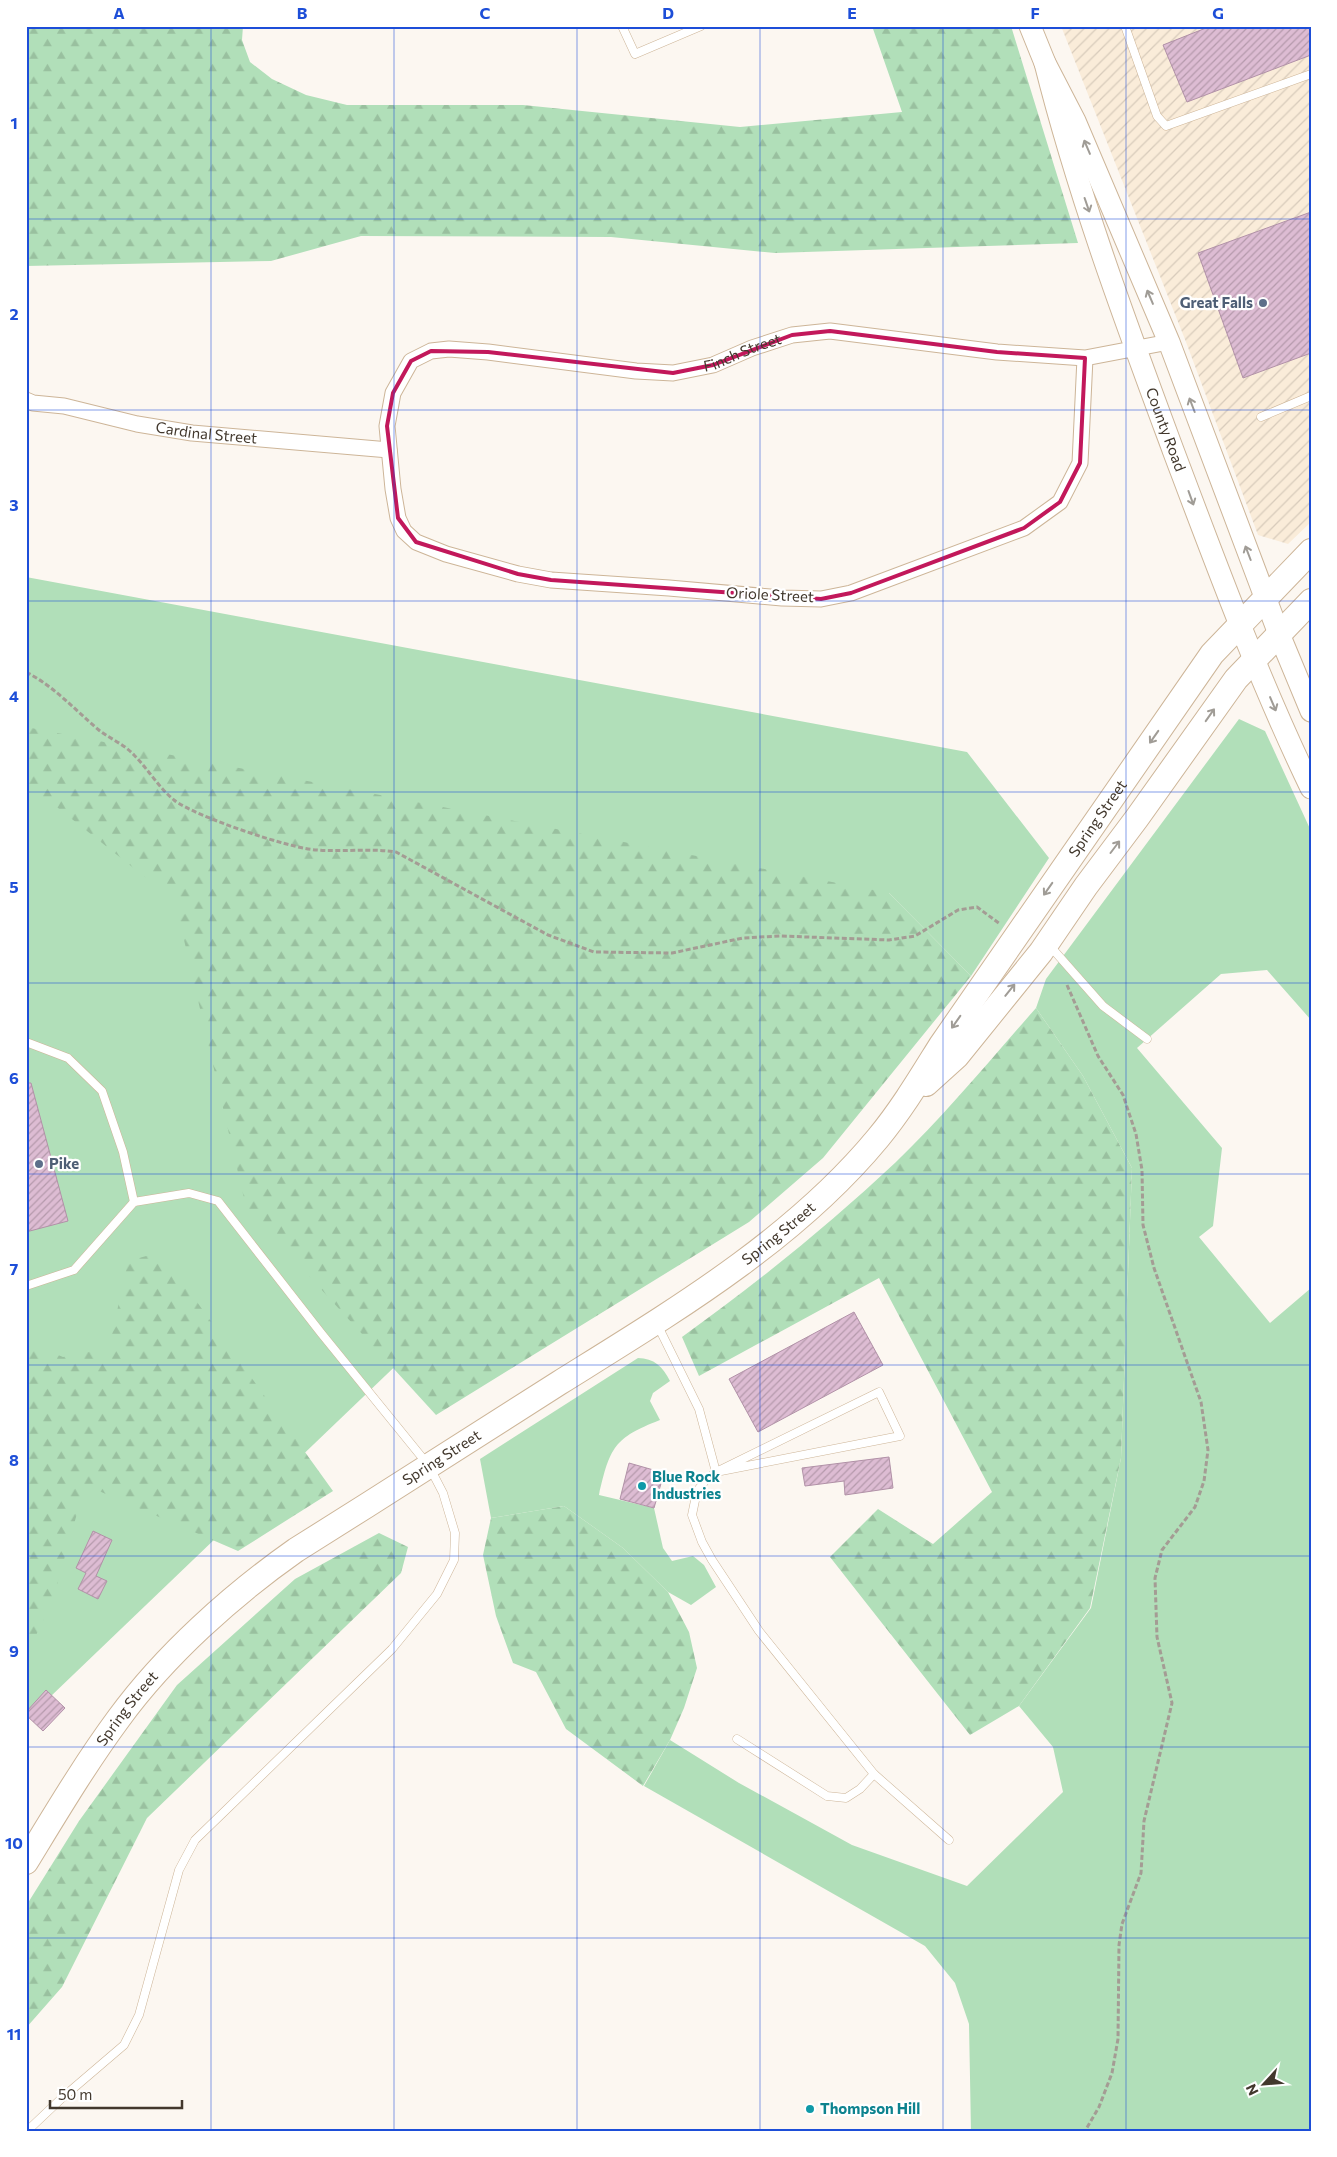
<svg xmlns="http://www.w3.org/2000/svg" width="1337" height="2157" viewBox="0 0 1337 2157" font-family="Commissioner,sans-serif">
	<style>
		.industrial { fill: url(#industrial-furrows) }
		.grass { fill: #b1dfb9 }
		.forest { fill: url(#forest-firs) }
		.building { fill: url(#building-hatch); stroke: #b191a7 }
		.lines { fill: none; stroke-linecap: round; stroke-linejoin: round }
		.service-casing { stroke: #cdb598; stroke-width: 9 }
		.minor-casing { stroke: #cdb598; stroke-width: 17 }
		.secondary-casing { stroke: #cdb598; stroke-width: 23 }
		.primary-casing { stroke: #cdb598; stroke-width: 26 }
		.path { stroke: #a49c94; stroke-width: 3; stroke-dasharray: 5 2.5; stroke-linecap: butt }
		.service { stroke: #fff; stroke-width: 8 }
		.minor { stroke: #fff; stroke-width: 15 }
		.secondary { stroke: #fff; stroke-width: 21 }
		.primary { stroke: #fff; stroke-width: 24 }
		.oneway { stroke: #a09c96 }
		.marked { fill: none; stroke: #c2185b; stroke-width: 4; stroke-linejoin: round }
		.grid { fill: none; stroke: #1d4ed8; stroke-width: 1; stroke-opacity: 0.55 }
		.service-dot { fill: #5c6f8a; stroke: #fff; stroke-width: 2 }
		.culture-dot { fill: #0f9aa8; stroke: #fff; stroke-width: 2 }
		.labels { text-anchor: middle; stroke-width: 4.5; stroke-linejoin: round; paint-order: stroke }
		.service-label { font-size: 15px; font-weight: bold; fill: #4e5e75; stroke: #fff; text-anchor: end }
		.street-label { font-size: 15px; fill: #42382d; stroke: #fff }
		.culture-label { font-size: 15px; font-weight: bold; fill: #0d838f; stroke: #fff; text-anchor: start }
		.neatline { fill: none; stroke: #1d4ed8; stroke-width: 2 }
		.grid-label { font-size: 16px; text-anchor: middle; font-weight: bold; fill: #1d4ed8 }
	</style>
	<defs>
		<pattern id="industrial-furrows" width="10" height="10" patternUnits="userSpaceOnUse" patternTransform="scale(1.25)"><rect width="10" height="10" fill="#faecd9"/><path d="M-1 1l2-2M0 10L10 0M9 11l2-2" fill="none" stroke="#d8cbbb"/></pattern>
		<pattern id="forest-firs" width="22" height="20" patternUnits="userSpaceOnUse" patternTransform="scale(1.25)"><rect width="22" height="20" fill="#b1dfb9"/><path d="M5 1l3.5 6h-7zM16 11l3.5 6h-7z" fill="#99c09f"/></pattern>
		<pattern id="building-hatch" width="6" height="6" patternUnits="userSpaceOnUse" patternTransform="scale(1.25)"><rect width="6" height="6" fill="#ddbcd3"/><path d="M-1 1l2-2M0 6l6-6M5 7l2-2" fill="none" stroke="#b59aac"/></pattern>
	</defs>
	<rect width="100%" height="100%" fill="#fcf7f1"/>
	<path class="industrial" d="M1061,26h250v496l-23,22 -30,-9 -72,-193z"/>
	<g class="grass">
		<path d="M26,577l941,175 82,106 -78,118 -82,-83 -863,827z"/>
		<path d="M1239,719l26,12 46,100v189l-44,-50 -46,4 -84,74 85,100 -9,78 -14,11 71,86 41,-35v843h-340l-2,-107 -14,-41 -30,-37 -281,-160 26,-46 69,43 113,62 115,41 96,-94 -10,-45 -34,-41 72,-98 30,-150 11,-290 -49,-92 -47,-68 10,-29z"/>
		<path d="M638,1358c16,0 25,9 32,23l-17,12 -3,8 10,19c-46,18 -50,27 -61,75l55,13 9,40 9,13 21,-5 11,9 12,22 -25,18 -23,-13 -45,-44 -59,-42 -73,12 -11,-59z"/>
	</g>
	<g class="forest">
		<path d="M26,26h217l-1,14 8,22 22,17 34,16 41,10h176l217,22 162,-15 -30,-86h139l67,217 -303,10 -164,-16 -250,-1 -90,25 -245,5z"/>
		<path d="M26,727l863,166 82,83 -148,182 -74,64 -313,193 -190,-208 -71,-306 -122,-97 -27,-7z"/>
		<path d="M1036,1008l47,68 49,92 -11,290 -31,150 -71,98 -49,29 -140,-178 48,-48 55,35 59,-52 -113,-214 -180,98 -17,-39c75,-54 147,-112 214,-175 49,-47 95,-103 140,-154z"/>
		<path d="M161,1252l172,239 -95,60 -153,-66 -32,114 -27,58v-315l37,15 46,-9 19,-87z"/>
		<path d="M564,1506l59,42 45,44 21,40 8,36 -13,40 -14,32 -27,46 -77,-57 -30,-57 -23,-9 -17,-47 -13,-61 8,-37z"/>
		<path d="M379,1533l29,14 -7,26 -254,245 -85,169 -36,41v-122l53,-85 98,-136 118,-106z"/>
	</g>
	<g class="building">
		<path d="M1211,26h100v29l-124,47 -24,-57z"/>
		<path d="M1311,212v141l-68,25 -45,-125z"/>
		<path d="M26,1083h5l37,138 -42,11z"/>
		<path d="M854,1312l29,53 -125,67 -29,-53z"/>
		<path d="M889,1457l4,31 -48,7 -1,-14 -39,5 -3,-18z"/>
		<path d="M629,1463l35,10 -10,35 -34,-9z"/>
		<path d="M93,1531l19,9 -16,36 11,5 -9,18 -20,-10 8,-16 -10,-5z"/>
		<path d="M46,1690l19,18 -22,23 -17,-16v-3z"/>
	</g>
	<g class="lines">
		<defs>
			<g id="service">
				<path d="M622,26l13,28 66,-28"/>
				<path d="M1125,26l32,90 9,10 145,-52"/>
				<path d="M1261,417l50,-21"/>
				<path d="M1050,946l53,60 44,33"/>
				<path d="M26,1042l42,16 34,33 21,61 11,50"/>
				<path d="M26,1286l48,-16 60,-68 55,-9 29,8 103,132 108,133 14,27 12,40 -1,27 -17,34 -45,55 -197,191 -16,30 -40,145 -15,30 -62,53 -35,33"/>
				<path d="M657,1324l42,85 17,63 184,-36 -21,-44 -163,80 -11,9 -8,10 -5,24 10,27 10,18 47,71 115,143 75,66"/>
				<path d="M737,1739l90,57 19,2 14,-9 14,-15"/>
			</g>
			<g id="minor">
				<path id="s1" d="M1085,358l-5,105 -20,39 -36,26 -173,65 -30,6 -39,-1 -113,-10 -118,-8 -33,-6 -72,-20 -30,-12 -12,-11 -6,-13 -5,-29 -6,-63 6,-33 18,-32 20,-10 18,-2 39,3 148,19 37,2 40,-8 39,-17 40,-13 38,-4 167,21 88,6 84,-16"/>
				<path id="s2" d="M26,400l7,3 31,3 73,18 55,9 197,17"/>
			</g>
			<g id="secondary">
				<path d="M1030,26l15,37 30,58 94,221 110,292 32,77"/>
				<path id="s3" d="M1045,63c33,132 81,260 128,387 43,114 85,228 138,338"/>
			</g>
			<g id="primary">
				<path d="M926,1084l31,-28 84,-104 45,-66 51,-68 99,-139 75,-78"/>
				<path id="s4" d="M26,1862c30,-49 59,-98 93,-144 46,-63 113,-123 177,-168 88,-55 175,-111 263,-167 112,-70 234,-142 319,-245 24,-29 43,-61 63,-93l271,-391 99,-103"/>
			</g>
		</defs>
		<use href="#service" class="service-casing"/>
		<use href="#minor" class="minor-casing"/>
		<use href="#secondary" class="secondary-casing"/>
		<use href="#primary" class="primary-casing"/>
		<g class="path">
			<path d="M26,672c29,15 49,38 74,59 11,8 25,14 34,24 14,14 25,33 40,45 20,16 117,49 143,50 27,2 53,-2 79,2l152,83 46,17 78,1 71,-15 37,-2 109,4 26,-4 43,-26 19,-3 23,17"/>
			<path d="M1067,985l31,71 25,39 13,39 6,36 1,55 11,43 47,134 7,48 -4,31 -9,26 -33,43 -7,28 2,59 15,66 -28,118 -3,52 -19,51 -3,21 -1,94 -6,34 -13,34 -14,24"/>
		</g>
		<use href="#service" class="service"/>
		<use href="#minor" class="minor"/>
		<use href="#secondary" class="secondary"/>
		<use href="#primary" class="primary"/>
	</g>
	<defs><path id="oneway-shaft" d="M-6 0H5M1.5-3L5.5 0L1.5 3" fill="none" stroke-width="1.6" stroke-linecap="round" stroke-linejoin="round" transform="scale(1.25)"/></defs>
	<g class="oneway">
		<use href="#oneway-shaft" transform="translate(1087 147) rotate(-113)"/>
		<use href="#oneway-shaft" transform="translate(1087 205) rotate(71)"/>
		<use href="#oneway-shaft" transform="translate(1150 297) rotate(-113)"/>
		<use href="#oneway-shaft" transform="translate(1192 405) rotate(-111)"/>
		<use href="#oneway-shaft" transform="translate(1191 498) rotate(70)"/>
		<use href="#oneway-shaft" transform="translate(1248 553) rotate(-111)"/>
		<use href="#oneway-shaft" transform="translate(1273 704) rotate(67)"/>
		<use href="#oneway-shaft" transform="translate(1210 715) rotate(-55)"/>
		<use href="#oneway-shaft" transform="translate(1154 737) rotate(125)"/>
		<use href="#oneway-shaft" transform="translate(1115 847) rotate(-53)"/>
		<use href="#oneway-shaft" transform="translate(1048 889) rotate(125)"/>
		<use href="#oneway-shaft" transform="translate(1010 990) rotate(-51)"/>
		<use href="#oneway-shaft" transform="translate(956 1022) rotate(125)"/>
	</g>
	<path class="marked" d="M830,331l167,21 88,6 -5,105 -20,39 -36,26 -173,65 -30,6 -270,-19 -33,-6 -102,-32 -18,-24 -11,-92 6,-33 18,-32 20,-10 57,1 185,21 40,-8 79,-30z"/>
	<path class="grid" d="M211,26v2105M394,26v2105M577,26v2105M760,26v2105M943,26v2105M1126,26v2105M26,219h1285M26,410h1285M26,601h1285M26,792h1285M26,983h1285M26,1174h1285M26,1365h1285M26,1556h1285M26,1747h1285M26,1938h1285"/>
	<g class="service-dot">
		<circle cx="1263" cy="303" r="5"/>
		<circle cx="39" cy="1164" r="5"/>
	</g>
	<g class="culture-dot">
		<circle cx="642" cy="1486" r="5"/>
		<circle cx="810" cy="2109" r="5"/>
	</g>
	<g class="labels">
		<g class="service-label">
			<text x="1253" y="308">Great Falls</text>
			<text x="49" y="1169" text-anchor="start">Pike</text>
		</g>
		<g class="street-label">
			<text dy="5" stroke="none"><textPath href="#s1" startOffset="1352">Finch Street</textPath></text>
			<text dy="5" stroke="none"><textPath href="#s3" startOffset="386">County Road</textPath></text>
			<text dy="5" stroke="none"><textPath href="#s2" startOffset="184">Cardinal Street</textPath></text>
			<text transform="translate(770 595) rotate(3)" y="5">Oriole Street</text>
			<text dy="5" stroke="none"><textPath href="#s4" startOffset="1520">Spring Street</textPath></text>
			<text dy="5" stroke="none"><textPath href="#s4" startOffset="994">Spring Street</textPath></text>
			<text dy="5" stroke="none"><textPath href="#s4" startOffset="589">Spring Street</textPath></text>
			<text dy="5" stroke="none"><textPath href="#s4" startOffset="184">Spring Street</textPath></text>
		</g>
		<g class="culture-label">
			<text x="652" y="1482">Blue Rock<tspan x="652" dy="17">Industries</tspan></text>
			<text x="820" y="2114">Thompson Hill</text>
		</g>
	</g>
	<rect width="1337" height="2157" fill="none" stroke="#ffffff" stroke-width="55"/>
	<g transform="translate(1264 2084) rotate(244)" stroke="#ffffff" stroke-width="4" paint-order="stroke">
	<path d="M0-4L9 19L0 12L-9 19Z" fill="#42382d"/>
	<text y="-8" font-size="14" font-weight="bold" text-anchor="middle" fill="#42382d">N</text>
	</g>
	<path d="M50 2100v8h132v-8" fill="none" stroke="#42382d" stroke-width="2.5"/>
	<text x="58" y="2100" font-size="15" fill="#42382d" stroke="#ffffff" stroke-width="4" paint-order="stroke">50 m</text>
	<rect x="28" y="28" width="1282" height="2102" class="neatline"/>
	<g class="grid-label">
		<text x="119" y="19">A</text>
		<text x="302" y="19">B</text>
		<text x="485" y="19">C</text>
		<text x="668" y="19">D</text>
		<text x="852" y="19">E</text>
		<text x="1035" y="19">F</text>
		<text x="1218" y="19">G</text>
		<text x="14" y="129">1</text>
		<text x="14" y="320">2</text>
		<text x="14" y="511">3</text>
		<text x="14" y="702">4</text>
		<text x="14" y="893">5</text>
		<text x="14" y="1084">6</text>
		<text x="14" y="1275">7</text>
		<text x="14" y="1466">8</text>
		<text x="14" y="1657">9</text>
		<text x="14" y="1849">10</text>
		<text x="14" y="2040">11</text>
	</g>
</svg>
